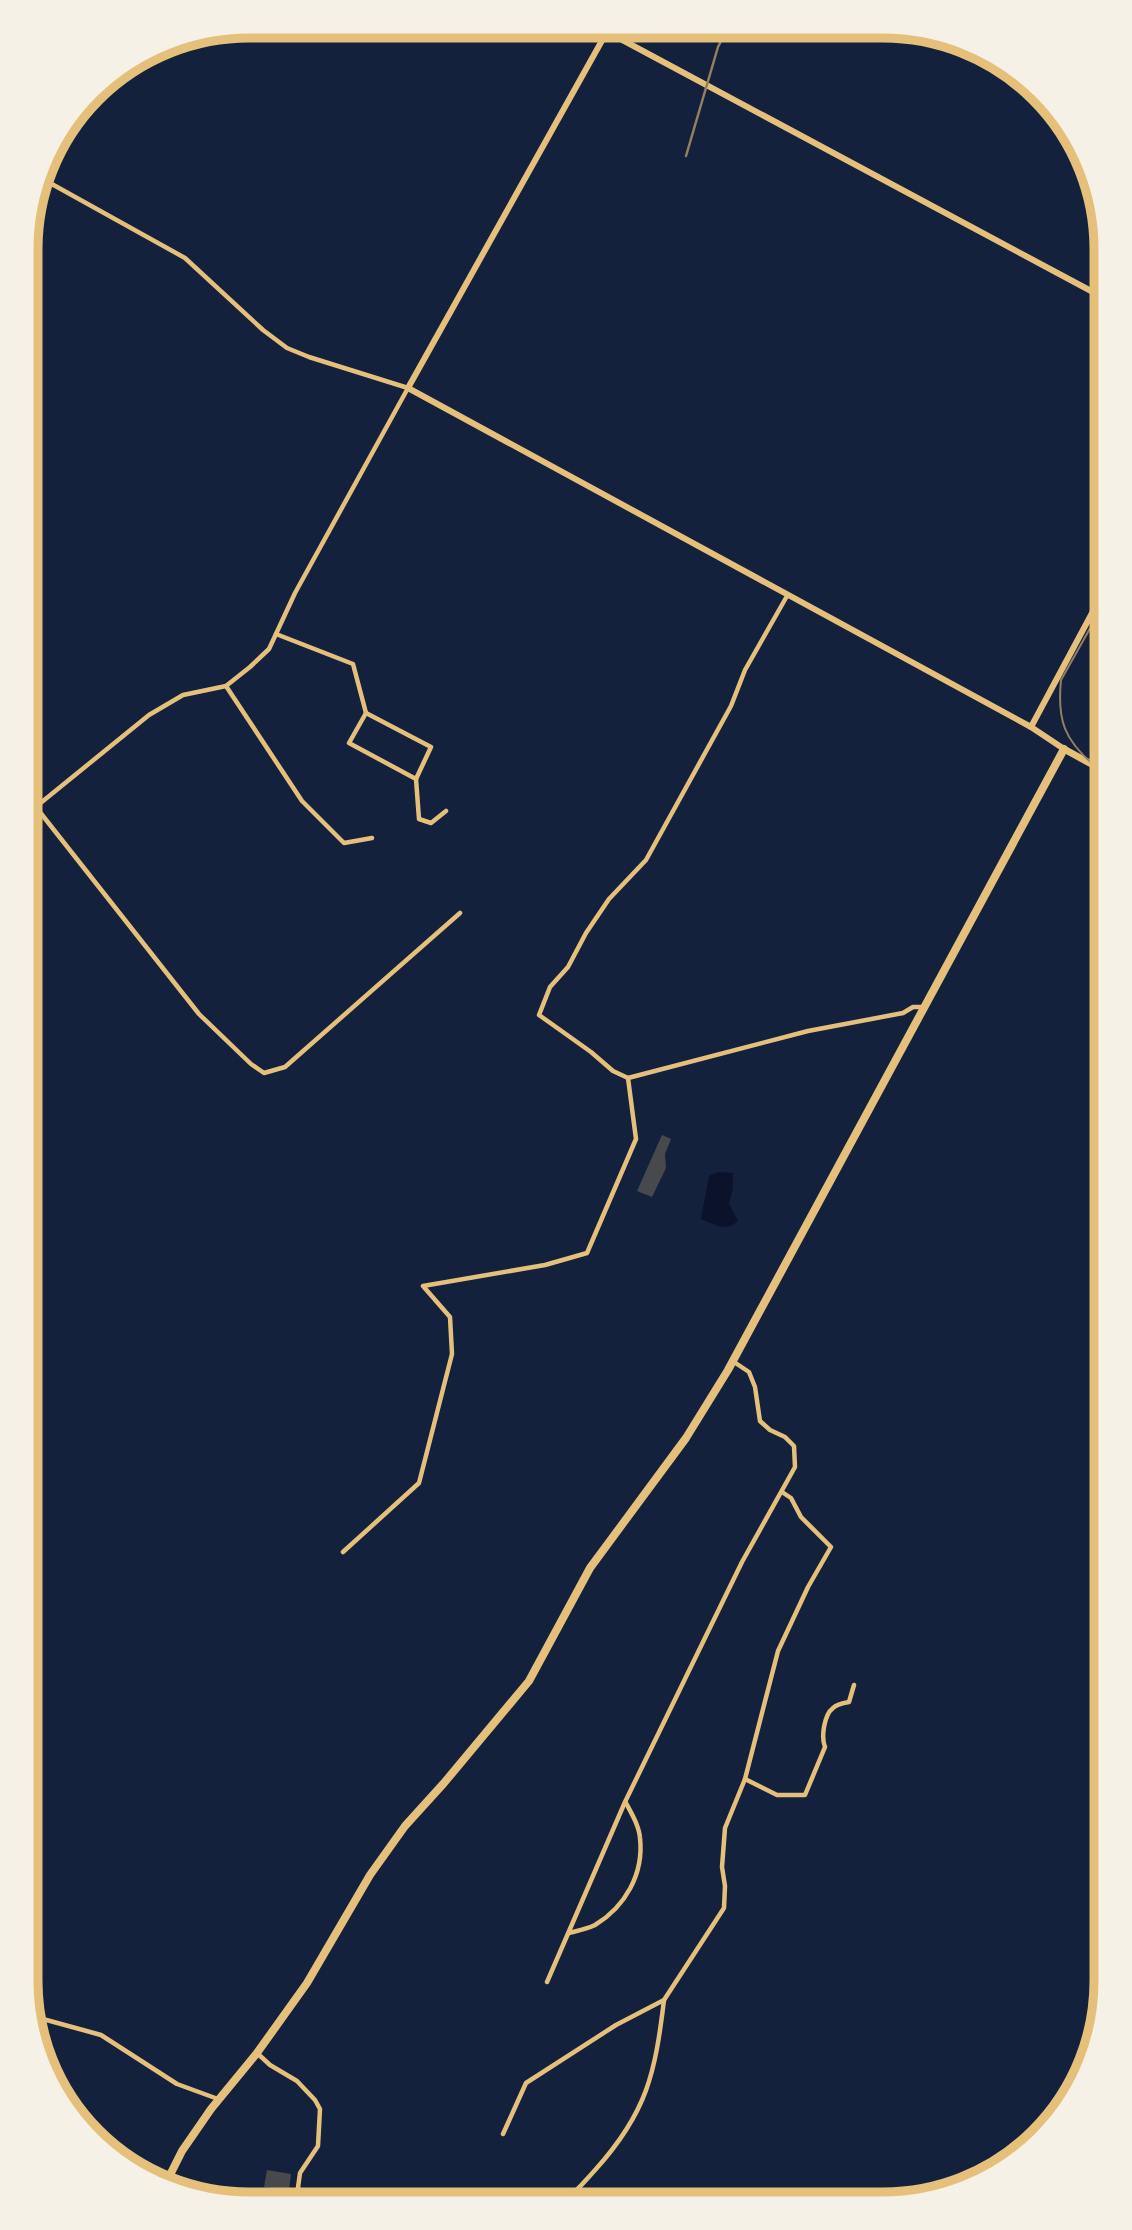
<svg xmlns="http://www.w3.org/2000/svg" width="1132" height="2230" viewBox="0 0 1132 2230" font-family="'Roboto Condensed',sans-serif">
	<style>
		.water { fill: #0b132b }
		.building { fill: #48494c }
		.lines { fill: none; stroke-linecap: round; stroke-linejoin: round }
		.minor { stroke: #e5c07b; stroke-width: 4.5 }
		.tertiary { stroke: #e5c07b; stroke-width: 6 }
		.secondary { stroke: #e5c07b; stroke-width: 7 }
		.primary { stroke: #e5c07b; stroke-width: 8 }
		.tram { stroke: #918062; stroke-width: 2 }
		.rail { stroke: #918062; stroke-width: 2.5 }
		.rim { fill: none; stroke: #e5c07b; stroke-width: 9 }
	</style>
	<rect width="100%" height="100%" fill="#14213d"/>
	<path class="water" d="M718,1172l15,1v16l-4,14 9,18c-13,11 -23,4 -37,-2l8,-43z"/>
	<g class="building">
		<path d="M662,1135l9,4 -6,15 1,14 -14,29 -15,-6z"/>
		<path d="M267,2170l24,4 -2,16 -25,-3z"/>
	</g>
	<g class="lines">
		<g class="minor">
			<path d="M41,178l144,80 78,72 24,18 22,9 99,31 -113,205 -26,56 -19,18 -24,19 76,115 42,42 28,-5"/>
			<path d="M787,596l-42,74 -14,36 -85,154 -37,39 -23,34 -18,34 -18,20 -11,28 52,37 22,19 15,7 180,-47 95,-18 10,-6h11"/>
			<path d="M276,634l77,30 13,49 -17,30 67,36 3,40 12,4 15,-12"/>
			<path d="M366,713l65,34 -15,32"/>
			<path d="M28,797l171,217 52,50 13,9 21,-6 175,-154"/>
			<path d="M27,814l122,-99 34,-20 43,-9"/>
			<path d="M343,1552l76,-69 33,-129 -2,-37 -27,-31 122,-21 42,-12 49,-114 -8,-61"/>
			<path d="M745,1779l32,16h28l20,-48c-4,-10 -1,-32 8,-39 4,-4 10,-5 16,-6l5,-17"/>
			<path d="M569,1933c8,-2 18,-4 26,-8 30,-18 49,-51 45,-87 -1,-12 -8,-24 -14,-35"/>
			<path d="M547,1982l78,-180 117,-240 53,-95 -1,-21 -9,-9 -15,-7 -10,-9 -5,-34 -6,-15 -15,-10"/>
			<path d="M32,2016l69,19 76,49 41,15"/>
			<path d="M257,2053l13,12 27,16 18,19 5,9 -2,37 -18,27 -4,29"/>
			<path d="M503,2134l23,-51 90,-58 48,-25 60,-92 1,-22 -3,-19 3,-39 20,-49 33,-128 30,-64 23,-40 -30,-30 -10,-19 -9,-6"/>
			<path d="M299,2189l12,13"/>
			<path d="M561,2203c14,-9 24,-22 35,-34 51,-57 59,-95 68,-169"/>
		</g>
		<g class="tertiary">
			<path d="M600,28l506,271"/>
			<path d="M609,28l-201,360 623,339 33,22"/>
			<path d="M1031,727l75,-140"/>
		</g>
		<path class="secondary" d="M1064,749l31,17"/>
		<g class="primary">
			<path d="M1095,766l11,6"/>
			<path d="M165,2185l17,-34 29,-42 46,-56 50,-70 63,-108 35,-49 39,-43 85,-102 61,-113 96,-130 42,-68 336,-621"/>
		</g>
		<path class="tram" d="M1095,766c-31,-26 -38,-46 -34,-86l45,-80"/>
		<g class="rail">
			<path d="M450,28c56,14 115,13 172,1"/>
			<path d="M686,156l32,-109 9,-18"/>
		</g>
	</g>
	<path d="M0 0H1132V2230H0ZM249 38H883A211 211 0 0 1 1094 249V1981A211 211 0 0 1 883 2192H249A211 211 0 0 1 38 1981V249A211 211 0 0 1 249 38Z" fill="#f6f1e7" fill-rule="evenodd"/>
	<path class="rim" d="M249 38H883A211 211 0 0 1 1094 249V1981A211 211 0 0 1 883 2192H249A211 211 0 0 1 38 1981V249A211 211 0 0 1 249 38Z"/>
</svg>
